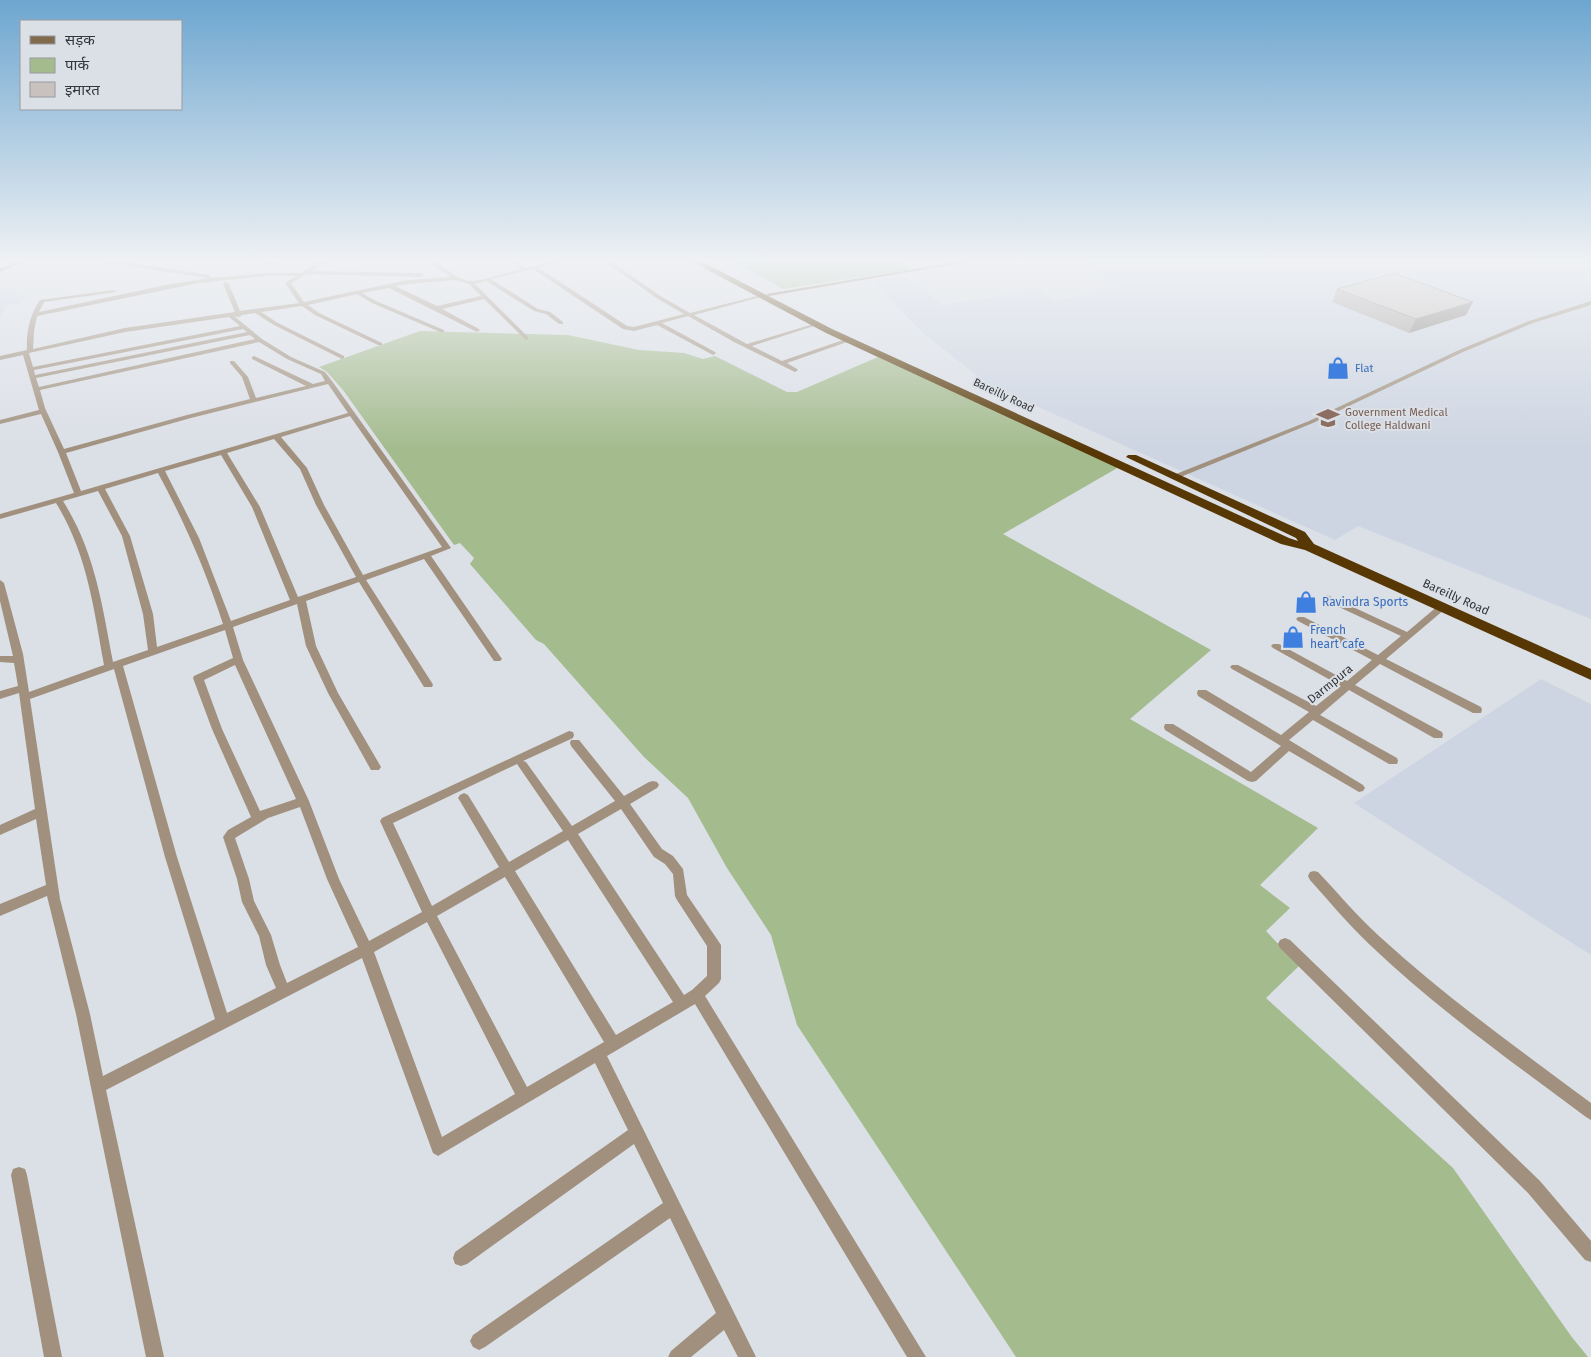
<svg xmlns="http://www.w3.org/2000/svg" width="1591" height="1357" viewBox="0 0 1591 1357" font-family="'Fira Sans','Noto Sans Devanagari',sans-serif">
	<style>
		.built { fill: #cdd5e2 }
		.green { fill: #a4bb8e }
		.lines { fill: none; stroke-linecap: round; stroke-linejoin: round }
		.street { fill: #a0907d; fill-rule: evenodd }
		.secondary { fill: #816a4d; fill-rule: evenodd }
		.highway { fill: #573805; fill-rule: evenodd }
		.wall { fill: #aca6a3 }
		.shaded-wall { fill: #8c8784 }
		.building { fill: #c8c1bd; stroke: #8c8784 }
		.labels { text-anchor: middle; stroke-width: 4; stroke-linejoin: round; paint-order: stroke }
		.far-shop-label { font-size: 11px; fill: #366cbe; stroke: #dbdfe6; text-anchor: start }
		.far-street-label { font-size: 11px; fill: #343638; stroke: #dbdfe6 }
		.far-education-label { font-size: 11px; fill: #785e54; stroke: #dbdfe6; text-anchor: start }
		.street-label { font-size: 12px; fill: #343638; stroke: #dbdfe6 }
		.shop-label { font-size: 12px; fill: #366cbe; stroke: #dbdfe6; text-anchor: start }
	</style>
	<rect width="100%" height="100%" fill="#dbdfe6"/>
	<g class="built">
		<path d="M1077,259h514v360l-233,-93 -23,14 -346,-155 -65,-51 -51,-53 32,-5 37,29 96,-15 17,11 66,-14 -29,-16 5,-2z"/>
		<path d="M10,289l15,9 -6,6 -12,1 -7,11v-24z"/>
		<path d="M1541,679l50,25v251l-237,-152z"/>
	</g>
	<g class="green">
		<path d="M730,259h166l15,10 -128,20z"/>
		<path d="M420,331l148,4 71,15 45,3 19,6 12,-3 72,36h10l81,-35 241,110 -116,67 208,116 -81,69 188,109 -58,57 30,23 -24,23 33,35 -33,32 187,170 118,168 17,21h-572l-219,-332 -26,-90 -44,-67 -39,-70 -44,-41 -100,-113 -8,-4 -66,-76 4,-6 -14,-15 -6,2 -111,-155 -16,-18 -8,-5z"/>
	</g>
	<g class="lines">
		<g class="street">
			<path d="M68,259l53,2 88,14 2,3 55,-5h35l22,-14h6l-17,12 109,2 3,2 -3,2 -114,-3 -16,9 13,19 104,-22 42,-3 -26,-18c16,0 28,20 46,22 10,1 39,-9 51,-12l-14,-10h6l13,9 34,-9h9l-30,9 88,58 7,1 50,-13 -26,-15 -57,-40h6l55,38 28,16 71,-18v2l-67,18 53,29 70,-21v2l-65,21 30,15 64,-22h4v2l-63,22 10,6 1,1 -3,2 -61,-30 -46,-26 -26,7 53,29 1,1 -3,2 -56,-30 -23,6 -11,-2 -90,-60 -42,10 47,30 12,3 13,10v2h-4l-13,-10 -12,-3 -48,-30 -11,3 53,53v2l-2,1 -42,-41 -42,10 37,20 1,1 -3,2 -88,-44 -27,5 14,8 68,29v2h-4l-68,-29 -15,-9 -49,11 11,8 63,30v2h-4l-63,-30 -13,-9 -41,6 17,11 66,33v2l-2,1 -68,-34 -19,-12 -13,2 -3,2 -5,-1 28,23 29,18 34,15 7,9 119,167 -20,8 71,103 -2,2h-6l-70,-102 -58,21 66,103 1,2 -1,2h-8l-65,-105 -53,19 10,45 22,47 43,74 -2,3h-8l-43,-77 -22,-47 -9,-42 -64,23 10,33 66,141 30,78 30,62 53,-29 -42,-91 2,-3 187,-87 4,1 1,3 -1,3 -50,23 3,1 46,64 43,-25 -44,-55 -1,-3 1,-3h8l45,56 25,-14 4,-1 4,1 2,3 -2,3 -27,16 32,45 11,7 10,13 4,26 34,50v34l-2,4 -14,13 221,361h-19l-212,-353 -88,52 149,301h-18l-14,-27 -33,27h-23l3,-6 45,-38 -46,-95 -185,129 -6,3 -6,-3 -3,-6 3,-6 190,-132 -29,-59 -167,120 -6,2 -6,-2 -2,-6 2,-6 173,-122 -33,-67 -152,90 -5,3 -5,-3 -71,-195 -256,132 58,267h-18l-70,-343 -29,-118 -47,20v-12l46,-19 -10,-66 -36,16v-10l35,-16 -16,-116 -19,6v-8l18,-5 -4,-23 -14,-1v-6h13l-13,-55v-21l4,3 19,71 6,38 75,-27c-10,-56 -17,-112 -48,-162l-56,16v-5l74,-21 -16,-41 -17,-38 -41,10v-4l39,-10 -16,-55 -23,5v-4l27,-6c-1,-19 3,-35 13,-50l74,-10 3,2 -73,10 -5,10 127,-27 42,-7 -87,-13zM266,276h30l-11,7 14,20 -59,8 -11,-27 -3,-2 -3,2 12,28 -110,16 -92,21 1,-18 3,-15 162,-33zM455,280l14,4 12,12 -44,10 -42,-20 13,-2zM229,317l11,9 -207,41 -4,-14 96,-21zM243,329l4,3 -212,43 -1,-5zM250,335l5,4 -216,48 -3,-9zM259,342l28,17 34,15 4,7 -12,3 -59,-28 -2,1v2l54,27 -50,12 -8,-21 -14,-16h-4v2l12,14 8,22 -63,16 -123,34 -19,-41 -5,-18zM328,384l20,29 -267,78 -15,-38 125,-35zM350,416l92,131 -79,28 -39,-70 -17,-37 -26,-31zM274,439l26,30 16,36 40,72 -58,20 -38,-90 -33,-54zM221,455l31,52 38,93 -59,21 -32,-83 -34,-67zM158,473c26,48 48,98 65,151l-66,23 -4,-33 -23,-78 -25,-47zM98,491l24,45 21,78 5,36 -35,12c-11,-58 -18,-110 -50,-161zM225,630l8,28 -39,18 -1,2 19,51 39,88 -23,13 -5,7 14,42 5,23 17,34 7,29 10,23 -49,25 -50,-156 -54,-191zM235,665l61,134 -36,12 -38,-82 -18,-49zM114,669l51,188 50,162 -112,57 -13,-62 -30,-115 -30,-200zM517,764l46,67 -54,31 -41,-67 -4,-2 -4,2 -2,3 2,3 39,66 -67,39 -39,-83zM300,807l27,72 31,68 -71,36 -7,-18 -9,-30 -17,-34 -5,-22 -14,-41 33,-20zM621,809l33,48 11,7 8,10 2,22 2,4 30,46v30l-15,14 -8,5 -106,-161zM568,840l105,162 -57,33 -101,-164zM505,877l99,165 -77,45 -90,-171zM427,922l88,172 -73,43 -68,-185z"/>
			<path d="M255,259h8l16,6 -3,2z"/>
			<path d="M290,259h7l1,1 -3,2z"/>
			<path d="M1591,301v4l-58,18 -70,29 -150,71 -135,55h-3l-4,-2 138,-55 150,-71 70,-29z"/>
			<path d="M1327,595l80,37 32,-27h6l2,2 -2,2 -59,50 95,48 1,3 -1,3h-8l-93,-49 -25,21 87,47 1,3 -1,3h-8l-85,-48 -29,25 77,43 1,3 -1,3h-8l-76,-44 -24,20 74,45 2,3 -2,3 -4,1 -70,-41 -33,30 -4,1 -4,-1 -83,-51 -1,-3 1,-3h8l78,48 30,-26 -83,-50 -1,-3 1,-3h8l75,45 28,-23 -77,-43 -2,-2 2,-2h6l78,41 25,-20 -68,-38 -2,-2 2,-2h6l68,37 25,-21 -74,-39 -2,-2 2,-2h6l74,38 23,-19 -77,-36 -2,-2 2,-2z"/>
			<path d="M1314,871l4,1c20,21 39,44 61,64 66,61 140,113 212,167v17l-5,-3c-74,-55 -150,-109 -217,-173 -21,-20 -40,-43 -59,-64l-2,-4 2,-4z"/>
			<path d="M1285,938l5,2 250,241 51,60v21l-6,-2 -57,-67 -248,-245 -2,-4 2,-4z"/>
			<path d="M19,1167l6,2 2,6 35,182h-18l-33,-182 2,-6z"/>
		</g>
		<g class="secondary">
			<path d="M25,259h7l-32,13v-4z"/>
			<path d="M973,259h13l-217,37 -3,-2z"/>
		</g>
		<path class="highway" d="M687,259h10l135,70 457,209 9,3 -2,-3 -170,-81 2,-2h8l169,77 9,12 277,125v11l-286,-130 -24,-6 -455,-211z"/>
	</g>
	<path class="wall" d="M1337,289l129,26 -57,18 -77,-31z"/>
	<path class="shaded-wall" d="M1473,302l-7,13 -57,18 7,-14z"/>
	<path class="building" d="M1394,273l79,29 -57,17 -79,-30z"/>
	<linearGradient id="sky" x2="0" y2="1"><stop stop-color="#6da6d0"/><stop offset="0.58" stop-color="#eff1f4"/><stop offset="1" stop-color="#eff1f4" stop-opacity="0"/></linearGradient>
	<rect width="1591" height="449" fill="url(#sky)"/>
	<defs>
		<symbol id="shop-bare" viewBox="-9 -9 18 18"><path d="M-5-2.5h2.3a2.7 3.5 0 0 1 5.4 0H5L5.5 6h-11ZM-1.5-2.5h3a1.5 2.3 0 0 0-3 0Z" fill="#3f7fe0" stroke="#dbdfe6" stroke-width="2.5" paint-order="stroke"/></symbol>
		<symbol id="university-bare" viewBox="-9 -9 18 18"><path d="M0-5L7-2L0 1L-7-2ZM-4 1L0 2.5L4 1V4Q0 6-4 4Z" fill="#8d6e63" stroke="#dbdfe6" stroke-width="2.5" paint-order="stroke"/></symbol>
	</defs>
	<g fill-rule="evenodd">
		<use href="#shop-bare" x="1322" y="352" width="32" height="32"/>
		<use href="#university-bare" x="1312" y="402" width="32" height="32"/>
		<use href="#shop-bare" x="1290" y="586" width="32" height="32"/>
		<use href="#shop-bare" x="1277" y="621" width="32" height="32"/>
	</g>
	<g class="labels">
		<g class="far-shop-label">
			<text x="1355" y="372">Flat</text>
		</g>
		<g class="far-street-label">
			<text transform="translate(1004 395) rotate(25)" y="4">Bareilly Road</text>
		</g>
		<g class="far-education-label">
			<text x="1345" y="416">Government Medical<tspan x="1345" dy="13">College Haldwani</tspan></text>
		</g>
		<g class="street-label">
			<text transform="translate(1456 597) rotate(24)" y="4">Bareilly Road</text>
			<text transform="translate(1330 684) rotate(-39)" y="4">Darmpura</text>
		</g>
		<g class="shop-label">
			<text x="1322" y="606">Ravindra Sports</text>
			<text x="1310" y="634">French<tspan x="1310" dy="14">heart cafe</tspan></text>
		</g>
	</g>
	<rect x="20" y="20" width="162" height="90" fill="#dbdfe6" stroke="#989ba0"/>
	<rect x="30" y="36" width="25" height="8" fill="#816a4d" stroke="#989ba0"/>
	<text x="65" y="45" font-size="15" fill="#343638">सड़क</text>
	<rect x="30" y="58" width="25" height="15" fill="#a4bb8e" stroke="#989ba0"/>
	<text x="65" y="70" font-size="15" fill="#343638">पार्क</text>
	<rect x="30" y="82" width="25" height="15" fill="#c8c1bd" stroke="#989ba0"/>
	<text x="65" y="95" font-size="15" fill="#343638">इमारत</text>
</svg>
